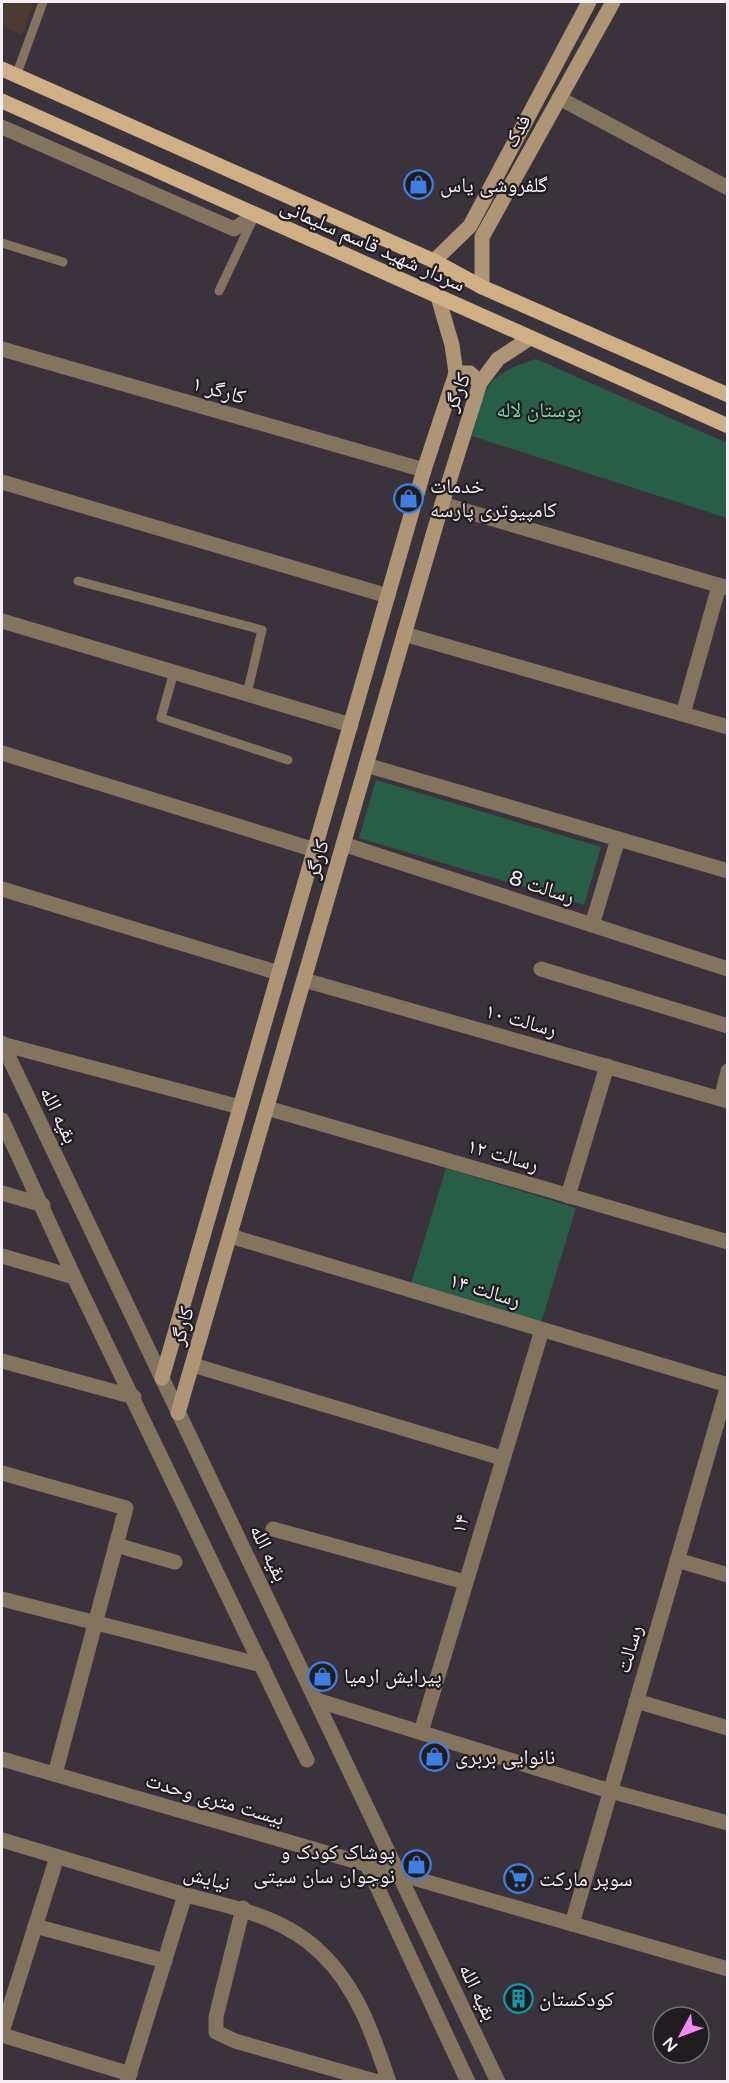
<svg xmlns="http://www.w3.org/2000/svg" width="729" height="2083" viewBox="0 0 729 2083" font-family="'Varela Round','Noto Naskh Arabic',sans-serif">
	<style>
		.industrial { fill: #4b3a30 }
		.green { fill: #285e48 }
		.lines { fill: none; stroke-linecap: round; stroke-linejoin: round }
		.lane { stroke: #83735f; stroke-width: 9 }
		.street { stroke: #83735f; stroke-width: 15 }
		.secondary { stroke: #ae9575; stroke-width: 15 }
		.primary { stroke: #cfaf86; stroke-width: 15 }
		.labels { text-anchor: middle; stroke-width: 4.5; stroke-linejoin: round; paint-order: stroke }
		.street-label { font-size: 21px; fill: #f5eff5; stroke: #201c20 }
		.poi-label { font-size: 21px; fill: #f5eff5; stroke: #201c20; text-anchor: start }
		.park-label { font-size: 21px; fill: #7bdab1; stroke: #201c20 }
	</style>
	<rect width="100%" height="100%" fill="#3b333c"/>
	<path class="industrial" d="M2,2h32l-12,33 -20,-9z"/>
	<g class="green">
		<path d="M536,359l191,84v75l-255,-82c14,-50 11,-60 64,-77z"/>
		<path d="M376,780l225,67 -17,58 -225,-67z"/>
		<path d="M446,1168l130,40 -39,128 -130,-39z"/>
	</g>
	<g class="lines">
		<g class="lane">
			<path d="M16,76l27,-74"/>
			<path d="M2,243l61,19"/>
			<path d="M219,291l35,-74"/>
			<path d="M78,581l184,49 -15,64"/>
			<path d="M174,672l-13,46 127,42"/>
		</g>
		<g class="street">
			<path d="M559,98l169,90"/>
			<path d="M2,127l232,102 21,-14"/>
			<path d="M2,349l422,121"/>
			<path d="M2,482l386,114"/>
			<path d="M442,504l286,84"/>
			<path d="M2,621l349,104"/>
			<path d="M404,634l324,93"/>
			<path d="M683,714l36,-128"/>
			<path d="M2,753l313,97"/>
			<path d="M366,765l362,106"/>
			<path d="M343,844l385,125"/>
			<path d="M2,889l277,84"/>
			<path d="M592,925l26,-86"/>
			<path d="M541,969l187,57"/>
			<path d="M304,980l424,121"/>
			<path d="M2,1043l496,1039"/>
			<path d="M2,1044l238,63"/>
			<path d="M721,1099l7,-28"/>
			<path d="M267,1108l461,134"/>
			<path d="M2,1120l72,157 233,483"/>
			<path d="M2,1193l41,12"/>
			<path d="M568,1196l39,-130"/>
			<path d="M230,1236l498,149"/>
			<path d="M2,1256l72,21"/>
			<path d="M2,1361l132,36"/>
			<path d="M193,1365l309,93"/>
			<path d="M2,1473l124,35 -71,266"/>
			<path d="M273,1529l192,53"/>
			<path d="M116,1545l59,17"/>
			<path d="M677,1560l51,15"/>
			<path d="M2,1599l260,66"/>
			<path d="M316,1700l294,91 118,32"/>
			<path d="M636,1701l92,27"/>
			<path d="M421,1732l121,-402"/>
			<path d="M2,1759l726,210"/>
			<path d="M2,1840c56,17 113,34 170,51 52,15 109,22 150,63 36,35 51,81 67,128"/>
			<path d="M367,1865l101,217"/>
			<path d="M243,1908l-27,109v15l19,9 143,41"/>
			<path d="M572,1924l156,-539"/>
			<path d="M35,1926l130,35"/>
			<path d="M2,2032l55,-175"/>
			<path d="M2,2035l128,39"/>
			<path d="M127,2082l58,-187"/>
		</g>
		<g class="secondary">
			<path d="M434,261l36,-35 119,-224"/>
			<path d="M482,287v-50l131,-235"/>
			<path d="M456,373h14l10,10"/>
			<path d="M162,1378l262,-908 32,-97 -4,-28 -14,-48"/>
			<path d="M178,1413l264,-909 38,-121 18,-24 32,-21"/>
		</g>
		<g class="primary">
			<path d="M2,69l432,192 48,26 246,108"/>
			<path d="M2,101l726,325"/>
		</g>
	</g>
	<defs>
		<symbol id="shop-ring" viewBox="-11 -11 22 22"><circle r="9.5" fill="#201c20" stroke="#3f7fe0" stroke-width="1.5"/><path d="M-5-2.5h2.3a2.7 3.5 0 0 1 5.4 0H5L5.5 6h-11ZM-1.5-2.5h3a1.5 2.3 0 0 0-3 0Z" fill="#3f7fe0"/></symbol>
		<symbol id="supermarket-ring" viewBox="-11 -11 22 22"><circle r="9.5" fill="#201c20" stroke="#3f7fe0" stroke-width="1.5"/><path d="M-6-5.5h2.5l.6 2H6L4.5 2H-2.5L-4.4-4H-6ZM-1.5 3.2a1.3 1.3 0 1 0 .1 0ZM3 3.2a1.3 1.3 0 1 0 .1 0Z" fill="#3f7fe0"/></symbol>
		<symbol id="building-ring" viewBox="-11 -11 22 22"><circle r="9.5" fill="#201c20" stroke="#0f9aa8" stroke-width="1.5"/><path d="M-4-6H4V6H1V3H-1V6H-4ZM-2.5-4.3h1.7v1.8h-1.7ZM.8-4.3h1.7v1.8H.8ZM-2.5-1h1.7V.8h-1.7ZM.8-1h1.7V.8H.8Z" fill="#0f9aa8"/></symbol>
	</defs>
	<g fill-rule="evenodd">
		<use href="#shop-ring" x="402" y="168" width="33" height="33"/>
		<use href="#shop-ring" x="392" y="482" width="33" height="33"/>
		<use href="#shop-ring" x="306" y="1660" width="33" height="33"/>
		<use href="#shop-ring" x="418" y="1740" width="33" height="33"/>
		<use href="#shop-ring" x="400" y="1848" width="33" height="33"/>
		<use href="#supermarket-ring" x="502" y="1862" width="33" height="33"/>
		<use href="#building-ring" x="502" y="1982" width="33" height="33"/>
	</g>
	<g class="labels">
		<g class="street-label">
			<text transform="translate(517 131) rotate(-61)" y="7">فدک</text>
			<text transform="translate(373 245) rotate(24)" y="7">سردار شهید قاسم سلیمانی</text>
			<text transform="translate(219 390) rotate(16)" y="7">کارگر ۱</text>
			<text transform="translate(457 392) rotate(-68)" y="7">کارگر</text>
			<text transform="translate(317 859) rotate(-74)" y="7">کارگر</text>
			<text transform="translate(542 887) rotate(18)" y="7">رسالت 8</text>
			<text transform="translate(521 1020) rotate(16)" y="7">رسالت ۱۰</text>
			<text transform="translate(59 1115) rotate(64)" y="7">بقیه الله</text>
			<text transform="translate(503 1155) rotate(16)" y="7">رسالت ۱۲</text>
			<text transform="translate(485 1290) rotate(17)" y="7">رسالت ۱۴</text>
			<text transform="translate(182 1326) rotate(-74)" y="7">کارگر</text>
			<text transform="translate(460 1524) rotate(-73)" y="7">۱۴</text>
			<text transform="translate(269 1553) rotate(64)" y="7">بقیه الله</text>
			<text transform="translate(629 1649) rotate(-74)" y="7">رسالت</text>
			<text transform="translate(215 1799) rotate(16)" y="7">بیست متری وحدت</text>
			<text transform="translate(207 1878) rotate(14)" y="7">نیایش</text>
			<text transform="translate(478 1992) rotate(64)" y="7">بقیه الله</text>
		</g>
		<g class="poi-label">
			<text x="440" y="192">گلفروشی یاس</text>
			<text x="430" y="493">خدمات<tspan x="430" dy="24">کامپیوتری پارسه</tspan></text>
			<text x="344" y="1683">پیرایش ارمیا</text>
			<text x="455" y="1764">نانوایی بربری</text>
			<text x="395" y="1859" text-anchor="end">پوشاک کودک و<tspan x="395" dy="24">نوجوان سان سیتی</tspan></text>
			<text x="539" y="1886">سوپر مارکت</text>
			<text x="539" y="2006">کودکستان</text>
		</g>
		<g class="park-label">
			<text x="539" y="417">بوستان لاله</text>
		</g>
	</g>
	<rect width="729" height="2083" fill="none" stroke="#f5eff5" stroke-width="6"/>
	<g transform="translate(681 2035) rotate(229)"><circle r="28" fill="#201c20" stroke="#757075" stroke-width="1.5"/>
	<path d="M0-4.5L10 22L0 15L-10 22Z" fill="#f28af3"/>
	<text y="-9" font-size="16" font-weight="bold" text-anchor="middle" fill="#f5eff5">N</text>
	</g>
</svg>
